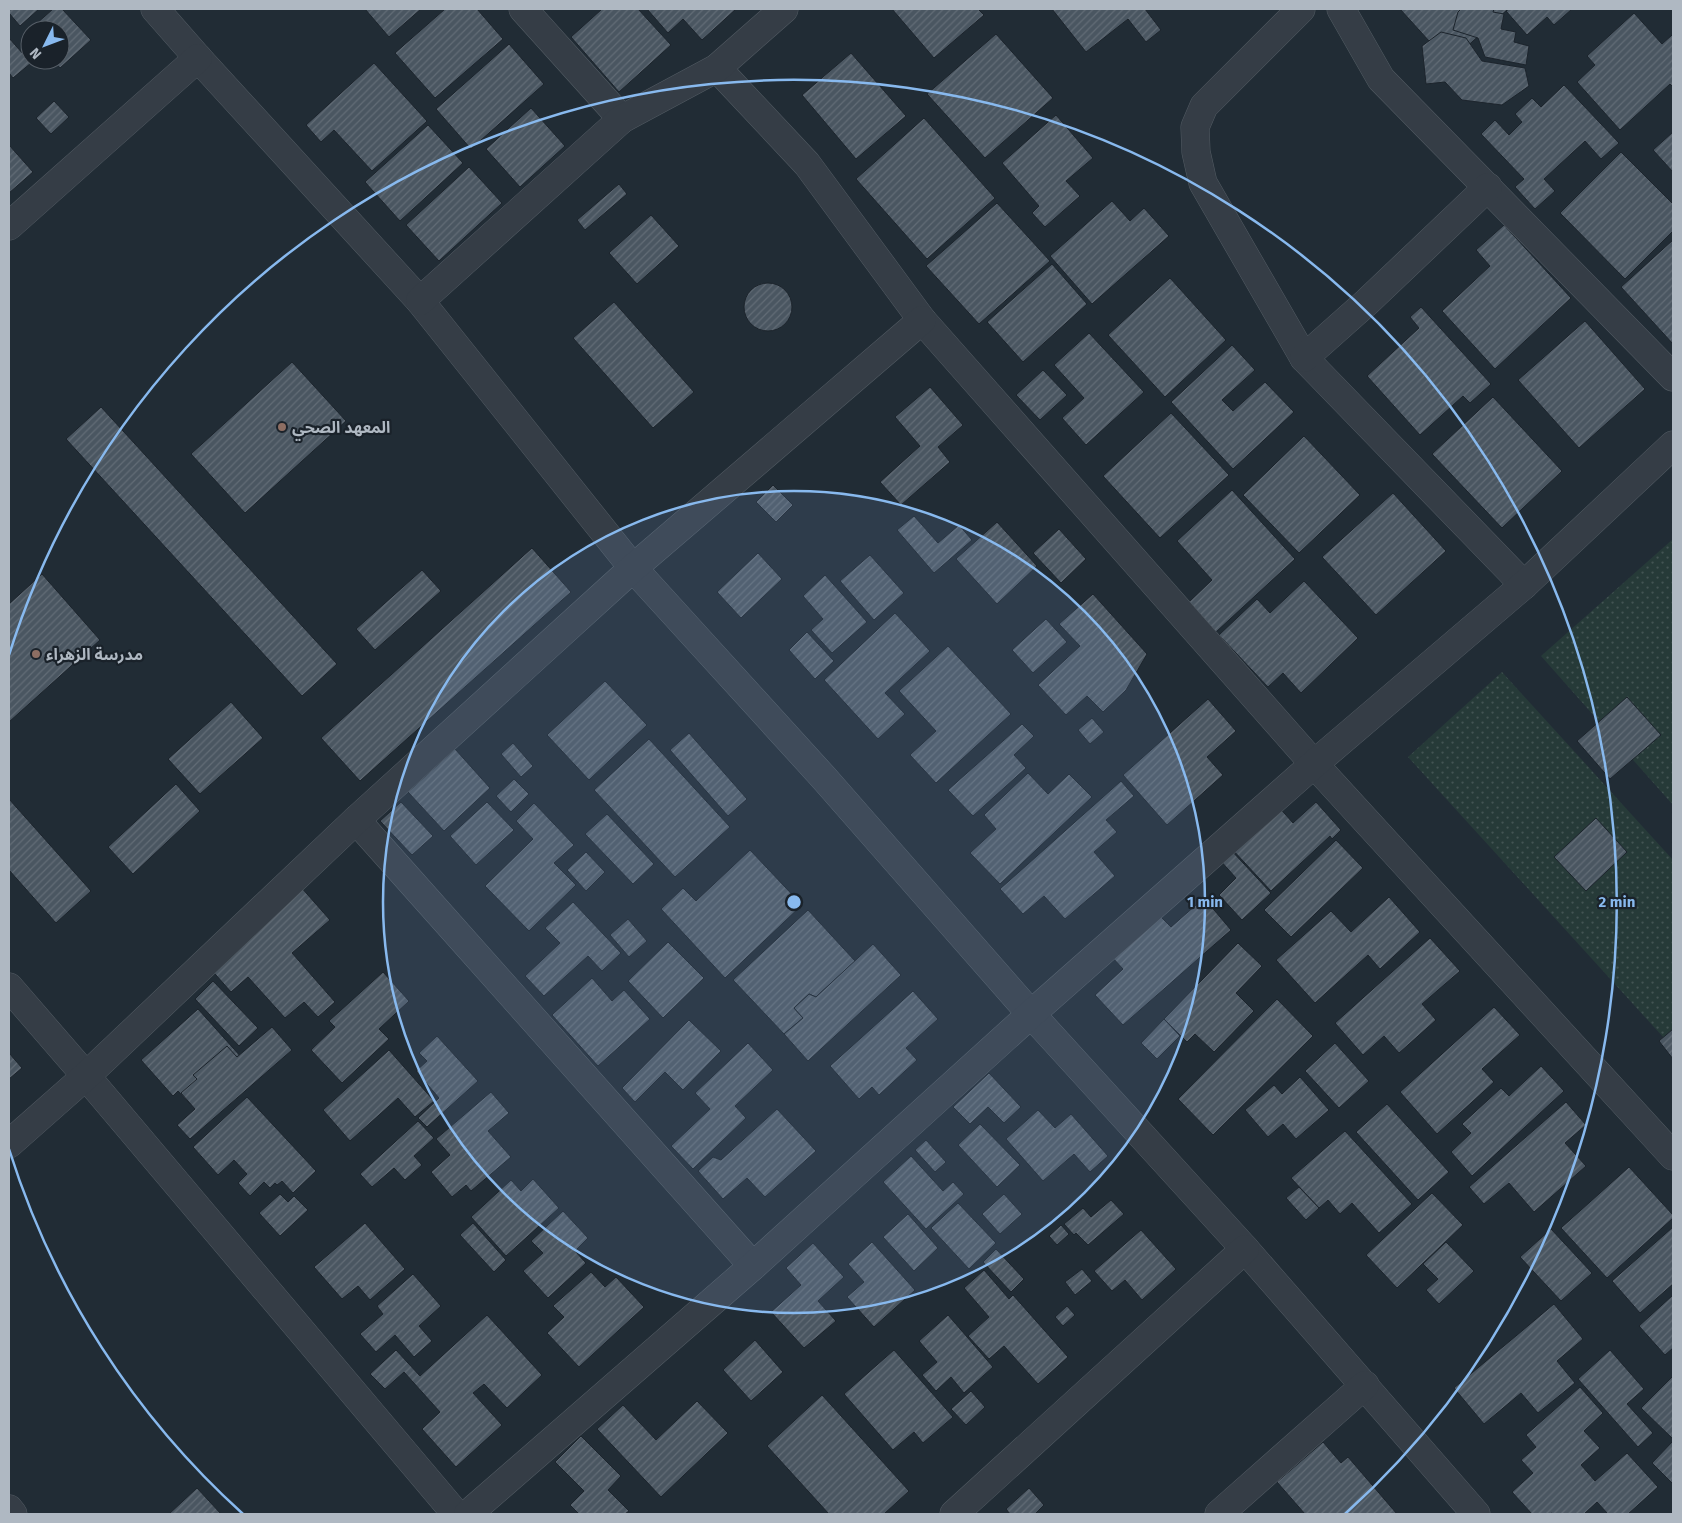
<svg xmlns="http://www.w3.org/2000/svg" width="1682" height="1523" viewBox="0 0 1682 1523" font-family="'Fira Sans','Noto Sans Arabic',sans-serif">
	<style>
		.grass { fill: url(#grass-dots) }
		.building { fill: url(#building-hatch); stroke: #1c242c }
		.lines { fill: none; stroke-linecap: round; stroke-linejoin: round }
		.street-casing { stroke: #525b63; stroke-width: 29 }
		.street { stroke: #353d46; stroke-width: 28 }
		.ring { fill: none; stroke: #88b9ee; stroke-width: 2.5 }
		.education-dot { fill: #8d6e63; stroke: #1a222a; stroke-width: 2 }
		.labels { text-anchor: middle; stroke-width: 4.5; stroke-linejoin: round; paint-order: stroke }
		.poi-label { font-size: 16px; font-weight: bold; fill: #afb8c2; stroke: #1a222a; text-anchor: start }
		.centre { fill: #88b9ee; stroke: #1a222a; stroke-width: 2.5 }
		.ring-label { font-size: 15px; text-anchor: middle; font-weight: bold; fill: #88b9ee; stroke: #1a222a; stroke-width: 4.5; stroke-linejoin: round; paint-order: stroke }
	</style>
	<defs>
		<pattern id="grass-dots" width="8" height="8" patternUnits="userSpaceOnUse" patternTransform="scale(1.25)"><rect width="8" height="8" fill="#263a38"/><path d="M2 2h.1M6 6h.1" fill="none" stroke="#435453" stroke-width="1.8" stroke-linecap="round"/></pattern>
		<pattern id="building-hatch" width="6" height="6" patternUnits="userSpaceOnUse" patternTransform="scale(1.25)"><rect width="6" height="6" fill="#4a5661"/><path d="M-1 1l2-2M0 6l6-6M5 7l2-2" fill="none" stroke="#626c76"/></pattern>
	</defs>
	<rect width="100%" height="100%" fill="#212c35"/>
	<g class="grass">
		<path d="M1673,539v266l-132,-149z"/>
		<path d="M1502,672l171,188v170l-9,8 -256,-281z"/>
	</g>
	<g class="building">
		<path d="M9,9h30l-19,17 -11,-13z"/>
		<path d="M53,9h9l29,31 -31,28 -7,-8h7v-30h-30v5l-3,-3z"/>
		<path d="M365,9h56l-32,28z"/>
		<path d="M445,9h32l26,30 -68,59 -40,-45z"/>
		<path d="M602,9h36l33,36 -52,47 -48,-55z"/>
		<path d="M647,9h89l-34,31 -19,-21 -15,14z"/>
		<path d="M892,9h86l6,6 -50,43z"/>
		<path d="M1052,9h93l16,21 -15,12 -18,-23 -42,33z"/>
		<path d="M1400,9h108l-59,54z"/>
		<path d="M1461,9h33l-1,3 11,2 -3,15 15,3 -2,10 15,4 -3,19 -41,-8 -7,-19 -25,-8 5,-18z"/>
		<path d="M1509,9h63l-18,16 -7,-8 -20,18 -21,-24z"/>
		<path d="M1634,13l28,31 10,-9 1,2v50l-3,-3 -50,46 -43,-48 18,-17 -8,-9z"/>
		<path d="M1441,32l25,6 16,23 43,7 4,18 -27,19 -40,-5 -17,-18 -19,2 -4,-38z"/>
		<path d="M996,34l57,64 -68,60 -58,-64z"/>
		<path d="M9,38l22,25 -18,15 -4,-5z"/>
		<path d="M509,44l35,40 -73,65 -35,-40z"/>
		<path d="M851,53l55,63 -50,43 -54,-64z"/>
		<path d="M374,63l53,58 -55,50 -38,-41 -13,12 -15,-17z"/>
		<path d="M1564,85l55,58 -18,16 -16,-18 -41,38 11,12 -20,18 -20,-22 9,-8 -43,-45 14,-14 14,15 13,-13 -7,-8 17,-16 9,9z"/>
		<path d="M54,101l15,16 -18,17 -15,-16z"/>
		<path d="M531,108l34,38 -45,41 -34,-38z"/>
		<path d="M1056,115l37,43 -27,23 14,15 -35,31 -13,-14 7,-7 -37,-43z"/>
		<path d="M924,118l71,80 -68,61 -71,-80z"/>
		<path d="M428,125l35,38 -63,58 -35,-39z"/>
		<path d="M1673,132v40l-20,-22z"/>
		<path d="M9,145l24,27 -24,21z"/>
		<path d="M1621,152l52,52v27l-48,48 -65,-66z"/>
		<path d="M469,167l33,36 -63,58 -33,-36z"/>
		<path d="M619,184l8,10 -42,36 -8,-10z"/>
		<path d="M1112,201l18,20 14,-13 25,28 -77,68 -42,-48z"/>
		<path d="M997,203l53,58 -71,63 -53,-58z"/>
		<path d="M651,215l28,31 -42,38 -28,-31z"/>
		<path d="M1504,225l67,73 -76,71 -53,-58 48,-45 -14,-16z"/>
		<path d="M1673,240v104l-52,-57z"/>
		<path d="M1052,264l35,40 -64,58 -36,-40z"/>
		<path d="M1170,278l56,62 -61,57 -57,-62z"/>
		<circle cx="768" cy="307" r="24"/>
		<path d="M614,302l80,90 -41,36 -80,-90z"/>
		<path d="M1421,307l70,77 -21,19 -7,-7 -43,39 -53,-59 52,-48 -9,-11z"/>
		<path d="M1585,321l60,68 -66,59 -61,-68z"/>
		<path d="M1089,333l55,59 -58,53 -24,-27 22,-20 -30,-33z"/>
		<path d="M1232,345l23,25 -33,30 11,11 32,-29 29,30 -61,57 -62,-67z"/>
		<path d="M292,362l54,59 -101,92 -54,-59z"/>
		<path d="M1043,370l24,25 -27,25 -24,-25z"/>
		<path d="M930,387l33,38 -25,22 12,15 -49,43 -21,-23 40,-36 -25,-29z"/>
		<path d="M1493,397l69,74 -60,57 -70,-74z"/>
		<path d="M101,407l236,257 -35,32 -236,-257z"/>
		<path d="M1171,413l58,62 -69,63 -57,-62z"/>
		<path d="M1304,436l56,59 -61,58 -56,-58z"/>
		<path d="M773,485l20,20 -17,17 -20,-20z"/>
		<path d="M1232,490l63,69 -79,73 -28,-29 24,-23 -35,-39z"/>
		<path d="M1393,493l53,58 -70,64 -54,-58z"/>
		<path d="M914,516l24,27 21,-18 13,15 -38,33 -37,-43z"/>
		<path d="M997,522l40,44 -40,38 -41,-45z"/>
		<path d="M1059,529l27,30 -25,24 -28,-30z"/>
		<path d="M532,548l39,44 -211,189 -39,-43z"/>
		<path d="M758,553l24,26 -41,39 -24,-26z"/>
		<path d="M870,555l34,38 -30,27 -34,-39z"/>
		<path d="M422,570l19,21 -66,59 -19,-21z"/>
		<path d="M42,574l58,66 -91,82v-118z"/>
		<path d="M825,575l42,47 -35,31 -21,-23 12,-11 -20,-23z"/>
		<path d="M1304,581l54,57 -57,55 -18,-20 -15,14 -49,-52 38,-36 13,14z"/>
		<path d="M1093,594l54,60 -21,36 -23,22 -16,-16 -21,19 -28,-30 42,-39 -21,-22z"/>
		<path d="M895,613l35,38 -45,42 20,21 -27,25 -54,-59z"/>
		<path d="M1046,619l21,23 -34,31 -21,-23z"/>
		<path d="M807,632l27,29 -19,18 -26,-29z"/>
		<path d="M948,646l63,68 -75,69 -26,-28 26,-24 -37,-40z"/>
		<path d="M605,681l42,44 -58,55 -42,-45z"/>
		<path d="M1627,697l34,38 -51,44 -33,-38z"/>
		<path d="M1208,699l28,32 -29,26 16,18 -56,50 -44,-50z"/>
		<path d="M231,702l32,36 -63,56 -32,-35z"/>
		<path d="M1092,718l12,14 -14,12 -12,-14z"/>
		<path d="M1022,724l12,12 -20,19 12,13 -53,48 -25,-26z"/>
		<path d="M689,733l58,66 -19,17 -58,-66z"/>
		<path d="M649,739l81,88 -55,50 -81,-87z"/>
		<path d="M513,743l20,23 -12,11 -20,-23z"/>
		<path d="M455,749l35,39 -46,43 -36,-39z"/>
		<path d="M1028,773l20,21 21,-20 23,23 -92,87 -30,-31 26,-24 -12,-14z"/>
		<path d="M514,779l15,15 -18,18 -15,-16z"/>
		<path d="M1121,781l13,15 -28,24 11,12 -23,20 21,24 -50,43 -21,-23 -21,18 -23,-25z"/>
		<path d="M176,784l24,27 -67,63 -25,-27z"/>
		<path d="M9,799l82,92 -35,32 -47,-53z"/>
		<path d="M401,802l32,34 -21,19 -32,-34z"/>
		<path d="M487,802l27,28 -38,35 -26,-29z"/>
		<path d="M1316,802l25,28 -9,9 -2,-3 -59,55 -40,-43 46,-43 16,18z"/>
		<path d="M534,803l40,42 -20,18 22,22 -47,46 -44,-45 48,-47 -17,-18z"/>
		<path d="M607,814l47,50 -21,20 -48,-50z"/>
		<path d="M1596,818l31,34 -41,39 -32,-34z"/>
		<path d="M1336,840l27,28 -72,69 -27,-27z"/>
		<path d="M1230,849l41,44 -29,27 -23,-25 17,-17 -17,-19z"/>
		<path d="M750,850l52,55 -77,73 -64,-69 22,-21 13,13z"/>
		<path d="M586,852l19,20 -19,19 -19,-21z"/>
		<path d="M300,886l30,34 -38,33 43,49 -17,15 -14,-15 -19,16 -37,-41 -17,15 -23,-26z"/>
		<path d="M1389,897l31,35 -40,37 -12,-14 -53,48 -39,-43 55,-49 20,21z"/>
		<path d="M1204,898l27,32 -108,95 -28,-30 28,-26 -12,-13 47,-42 13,13z"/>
		<path d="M573,902l48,51 -19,18 -14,-15 -44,40 -19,-20 35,-33 -15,-15z"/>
		<path d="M808,910l47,51 -39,36 -7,-3 -15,14 9,10 -19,16 -51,-54z"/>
		<path d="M628,919l19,22 -18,16 -19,-22z"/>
		<path d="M1430,938l30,33 -38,33 14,16 -37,33 -15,-17 -21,19 -28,-32z"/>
		<path d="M668,942l36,36 -41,40 -35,-37z"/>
		<path d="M1238,943l24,23 -26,27 18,18 -40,41 -19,-18 -8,8 -23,-23z"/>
		<path d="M873,944l28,31 -93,86 -24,-27 19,-16 -9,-10 15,-14 7,3z"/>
		<path d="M383,972l26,29 -30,28 10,10 -47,44 -31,-33 24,-23 -6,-6z"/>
		<path d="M592,978l20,23 12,-11 26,29 -52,47 -46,-51z"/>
		<path d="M213,981l45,47 -19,18 -44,-47z"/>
		<path d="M913,991l25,28 -32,29 11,12 -38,35 -7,-8 -13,12 -29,-33z"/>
		<path d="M1277,999l36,37 -100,99 -35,-36z"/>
		<path d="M1494,1007l26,28 -38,34 12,13 -57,52 -37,-42z"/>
		<path d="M198,1009l44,49 -52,46 -12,-13 -5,5 -32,-36z"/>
		<path d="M1164,1019l16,17 -23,23 -16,-16z"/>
		<path d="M689,1020l32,31 -38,39 -18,-18 -30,30 -13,-14z"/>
		<path d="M272,1027l20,23 -102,89 -13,-14 18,-16 -14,-16 16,-14 -4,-4 34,-29 10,11z"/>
		<path d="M1673,1029v30l-14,-18z"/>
		<path d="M437,1036l41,45 -51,46 -9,-9 21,-20 -23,-27 11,-10 -8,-8z"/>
		<path d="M748,1043l25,27 -38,36 11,12 -53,51 -22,-23 39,-37 -15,-16z"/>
		<path d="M1335,1043l34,38 -30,27 -34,-37z"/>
		<path d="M389,1050l45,51 -19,16 -17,-19 -48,43 -27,-31z"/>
		<path d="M9,1053l13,15 -13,11z"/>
		<path d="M1541,1066l23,25 -92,85 -21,-24 20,-19 -9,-9 39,-36 8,8z"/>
		<path d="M989,1073l32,34 -17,16 -16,-16 -18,17 -17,-17z"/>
		<path d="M1300,1077l29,33 -33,29 -13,-15 -15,13 -23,-27 29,-25 8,9z"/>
		<path d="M491,1092l18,21 -21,18 23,26 -40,34 -5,-6 -14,12 -21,-25 19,-17 -14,-16z"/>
		<path d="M247,1097l69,74 -23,22 -11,-12 -5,4 -2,-2 -5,5 -6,-6 -14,14 -12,-13 9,-9 -13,-14 -16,15 -25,-28z"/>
		<path d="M1566,1102l20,23 -21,18 21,23 -52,46 -25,-29 -25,21 -15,-17z"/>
		<path d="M1387,1104l62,68 -31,28 -62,-68z"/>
		<path d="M777,1109l39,42 -51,46 -18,-19 -24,21 -25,-28 15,-14 8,3z"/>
		<path d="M1038,1110l17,18 16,-14 37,42 -18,16 -16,-18 -31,27 -37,-42z"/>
		<path d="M418,1121l16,17 -20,18 8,9 -17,15 -11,-12 -22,19 -12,-13z"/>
		<path d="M980,1124l40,41 -23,22 -39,-42z"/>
		<path d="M1345,1131l67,73 -33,29 -27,-30 -12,11 -12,-14 -9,8 -28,-30z"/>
		<path d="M926,1140l20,22 -11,10 -20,-22z"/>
		<path d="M911,1156l32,35 10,-9 11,12 -38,35 -43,-47z"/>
		<path d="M1629,1167l44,48v3l-66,60 -46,-50z"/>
		<path d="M533,1179l26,29 -53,48 -35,-39 40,-37 10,11z"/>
		<path d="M1299,1187l20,21 -13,12 -20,-22z"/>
		<path d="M1432,1193l31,32 -66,63 -31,-33z"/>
		<path d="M280,1194l8,8 6,-6 14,14 -28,26 -21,-23z"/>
		<path d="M1004,1194l18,20 -22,20 -18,-20z"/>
		<path d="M1111,1200l13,14 -36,31 -12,-12 -2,2 -10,-11 19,-16 8,9z"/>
		<path d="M958,1203l38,40 -27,26 -38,-41z"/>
		<path d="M563,1211l25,27 -13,13 11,12 -38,35 -25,-27 20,-18 -12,-12z"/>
		<path d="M908,1214l30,34 -24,23 -31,-34z"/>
		<path d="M365,1223l40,46 -35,31 -12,-14 -16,13 -28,-32z"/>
		<path d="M473,1223l33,37 -12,12 -34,-37z"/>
		<path d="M1061,1225l8,9 -12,11 -8,-9z"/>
		<path d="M1673,1227v57l-33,29 -28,-32z"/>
		<path d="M1551,1229l41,44 -31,28 -41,-44z"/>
		<path d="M1141,1230l35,39 -34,31 -17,-20 -13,11 -18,-20z"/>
		<path d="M872,1242l43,48 -41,37 -27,-30 17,-15 -16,-18z"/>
		<path d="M1446,1242l28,29 -35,33 -13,-14 12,-11 -15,-15z"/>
		<path d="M813,1243l31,34 -26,24 18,20 -32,27 -33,-36 30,-27 -15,-17z"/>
		<path d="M996,1249l28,30 -13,13 -28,-30z"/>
		<path d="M1082,1269l10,12 -17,14 -10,-13z"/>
		<path d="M984,1270l25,29 4,-4 55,62 -30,27 -34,-38 -15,13 -21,-23 21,-19 -25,-29z"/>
		<path d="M591,1272l14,15 11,-10 28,30 -65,60 -32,-34 17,-16 -11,-11z"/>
		<path d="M413,1274l28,32 -22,20 13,15 -18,16 -19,-22 -19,17 -16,-18 23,-20 -6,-8z"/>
		<path d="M1673,1295v53l-8,7 -26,-29z"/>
		<path d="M1554,1304l29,35 -26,22 18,22 -37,30 -17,-20 -37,31 -30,-36z"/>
		<path d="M1067,1306l8,9 -12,11 -8,-9z"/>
		<path d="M487,1315l55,60 -35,33 -23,-24 -11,9 29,32 -46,42 -34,-38 18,-17 -36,-40 -19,17 -15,-15 26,-24 24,26z"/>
		<path d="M948,1315l45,52 -29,26 -13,-16 -15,14 -14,-16 15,-13 -18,-21z"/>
		<path d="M755,1340l28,32 -32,29 -28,-31z"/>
		<path d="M894,1350l59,67 -30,26 -9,-11 -21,18 -49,-56z"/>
		<path d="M1610,1350l34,39 -17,15 26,29 -15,14 -60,-68z"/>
		<path d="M1673,1376v63l-32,-31z"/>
		<path d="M1580,1387l23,26 -19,18 16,17 -19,17 14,16 32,-28 31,34 -30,27h-20l-11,-12 -13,12h-31l-1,-1 -2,1h-18l-20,-22 21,-19 -12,-13 15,-13 -10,-12z"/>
		<path d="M971,1391l14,16 -19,18 -15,-16z"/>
		<path d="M822,1395l87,96 -25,23h-55l-62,-68z"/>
		<path d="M697,1401l31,32 -67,64 -64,-68 26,-24 33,35z"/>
		<path d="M581,1436l40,40 -13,14 21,21 -4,3h-46l-9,-9 14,-14 -29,-29z"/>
		<path d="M1673,1441v43l-21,-21z"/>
		<path d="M1323,1442l18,21 7,-6 49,57h-92l-28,-32z"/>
		<path d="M197,1488l24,26h-52z"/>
		<path d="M1029,1488l15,17 -9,9h-25l-4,-5z"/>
	</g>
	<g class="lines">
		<defs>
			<g id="street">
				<path d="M155,9l43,49 222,243 213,267 191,210 207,236 214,235 231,265"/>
				<path d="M523,9l99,110"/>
				<path d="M1301,9l-97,97 -9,21 1,25 7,31 101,175 220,227"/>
				<path d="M1341,9l40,70 292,298"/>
				<path d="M717,68l90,96 115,156 392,444 359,392"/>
				<path d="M9,226l189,-168"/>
				<path d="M420,301l202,-182 95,-51 67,-59"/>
				<path d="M1304,358l63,-56 121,-115"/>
				<path d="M356,820l397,446"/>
				<path d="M9,987l77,89 370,438"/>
				<path d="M9,1144l77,-68 270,-256 277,-252 289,-248"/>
				<path d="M9,1509l4,5"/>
				<path d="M468,1514l285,-248 278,-252 283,-250 210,-179 149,-140"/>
				<path d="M954,1514l291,-265"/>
				<path d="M1219,1514l146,-129"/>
			</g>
		</defs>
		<use href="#street" class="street-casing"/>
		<use href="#street" class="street"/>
	</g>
	<circle cx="794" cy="902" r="411" fill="#88b9ee" fill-opacity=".12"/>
	<g class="ring">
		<circle cx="794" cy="902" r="411"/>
		<path d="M243 1514A823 823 0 0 1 9 1149M9 655A823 823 0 1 1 1345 1514"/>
	</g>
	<g class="education-dot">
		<circle cx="282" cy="427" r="5"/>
		<circle cx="36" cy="654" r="5"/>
	</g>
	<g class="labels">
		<g class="poi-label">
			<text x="292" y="433">المعهد الصحي</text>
			<text x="46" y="660">مدرسة الزهراء</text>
		</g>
	</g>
	<circle cx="794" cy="902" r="8" class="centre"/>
	<g class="ring-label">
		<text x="1205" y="907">1 min</text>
		<text x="1617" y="907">2 min</text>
	</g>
	<rect width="1682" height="1523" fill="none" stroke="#afb8c2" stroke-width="20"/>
	<g transform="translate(45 45) rotate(228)"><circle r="24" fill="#1a222a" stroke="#565e67"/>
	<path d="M0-4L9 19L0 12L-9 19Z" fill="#88b9ee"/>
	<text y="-8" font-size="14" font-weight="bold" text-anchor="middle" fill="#afb8c2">N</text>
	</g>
</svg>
